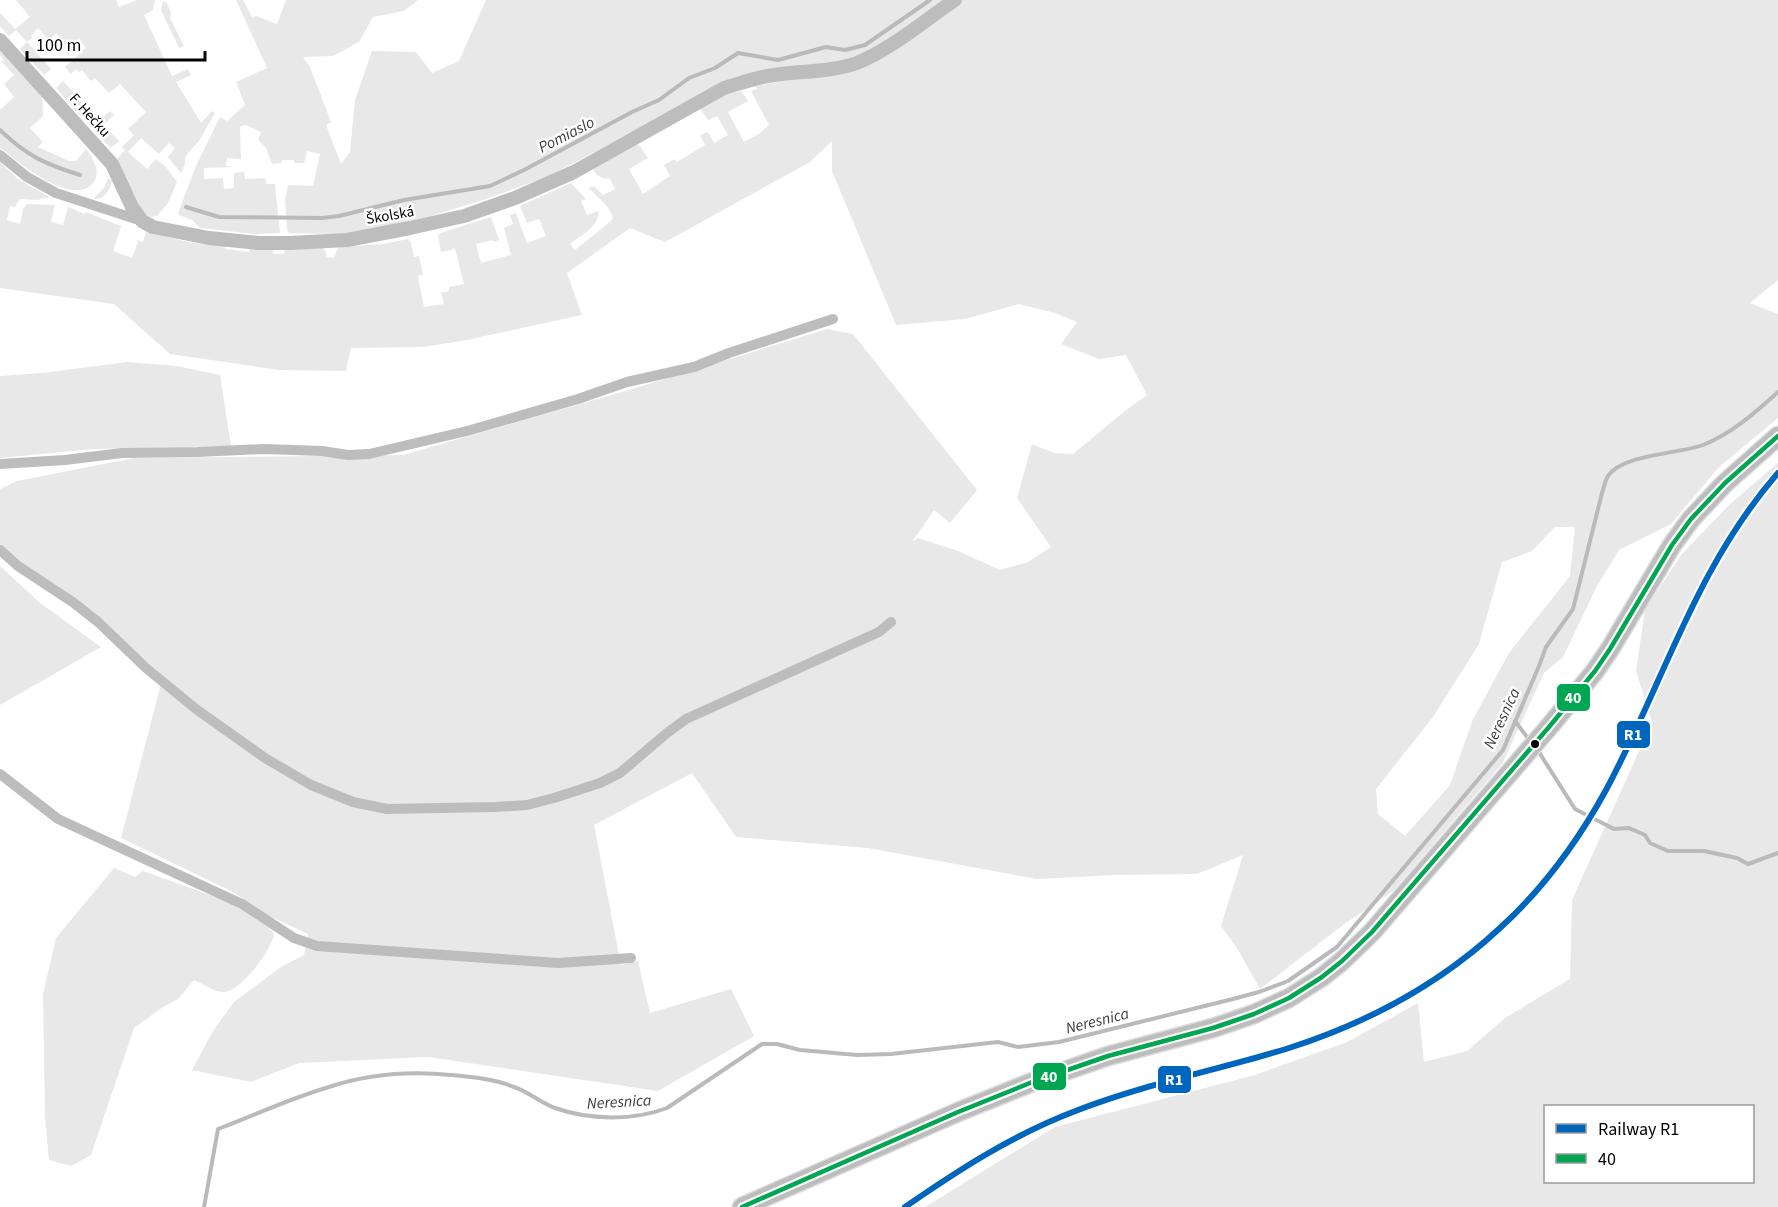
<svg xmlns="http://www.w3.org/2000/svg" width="1778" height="1207" viewBox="0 0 1778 1207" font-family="'Source Sans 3',sans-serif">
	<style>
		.green { fill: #e8e8e8; fill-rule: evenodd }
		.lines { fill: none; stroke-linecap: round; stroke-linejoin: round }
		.stream { stroke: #bababa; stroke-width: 4 }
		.primary-casing { stroke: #dbdbdb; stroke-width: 21 }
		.minor { stroke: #bdbdbd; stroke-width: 10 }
		.tertiary { stroke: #bdbdbd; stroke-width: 14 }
		.primary { stroke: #bdbdbd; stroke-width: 18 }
		.bus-1-casing { stroke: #fff; stroke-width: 9 }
		.bus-1 { stroke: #00a651; stroke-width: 4.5 }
		.rail-1-casing { stroke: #fff; stroke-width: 10 }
		.rail-1 { stroke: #0065bd; stroke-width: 6 }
		.bus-dot { fill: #000; stroke: #fff; stroke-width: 2 }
		.labels { text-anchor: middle; stroke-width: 5; stroke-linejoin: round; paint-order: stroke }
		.street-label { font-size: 15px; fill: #000; stroke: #fff }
		.water-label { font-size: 16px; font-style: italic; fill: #3e3e3e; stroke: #fff }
		.line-badge { stroke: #fff; stroke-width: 2 }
		.badge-label { font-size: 16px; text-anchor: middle; font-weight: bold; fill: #fff }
	</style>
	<rect width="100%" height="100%" fill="#fff"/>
	<g class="green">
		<path d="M16,0h100l3,7 18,-7h18l-2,10 -9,5 28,61 16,-7 3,6 -15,7 25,41 11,-12 3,2 -16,28 -11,12 -3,5v6l-4,9 -13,-16 7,-9 -6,-5 -10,11 -18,-16 -13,14 19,17 9,-10 10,8 11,15 -9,21 -11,13 -7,1 -7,-4 -27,-53 9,-10 -3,-3 12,-12 -6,-6 18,-17 -26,-28 -11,9 -14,-15 -4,3 -9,-11 -3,2 -3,-3 -5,5 -6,-7 21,-19 -7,-9 -10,8 -13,-14 -7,7 -11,-12 -7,8 1,2 -5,4 24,27 -7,6 -24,-26 7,-7 -11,-12 -7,6 -9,-10v-13l15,16 15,-12z"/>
		<path d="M236,0h7l9,17 4,-1 21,8 9,-24h132l-14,11 -31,6 -14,25 -26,14 -30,1 7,10 21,55 -5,3 15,39 9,-12 5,-52 17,-49 44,1 16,21 27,-12 27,-61h1292v280l-28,23 28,11v104l-59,49 -48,57 -52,26 -23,38 -33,69 -19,16 -42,91 -109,127 -50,34 -83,64 -23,-41 -16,-22 22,-71 -46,19 -82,1 -78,4 -169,-31 -132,-11 -44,-64 -98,52 27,140 17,-4 12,52 81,-24 23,47 -96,55 -230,-34 -129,6 -48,19 -59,-12 21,-39 21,-29 47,-35 23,-12 4,-21 -45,-21 -28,-20 -114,-55 42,-162 -63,-56 -96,-71 -4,-5v-55l17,-8 117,-23 269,-3 226,-65 198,-61 26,5 124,156 -27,33 -16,-13 -22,32 6,-4 40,13 42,19 28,-8 23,-15 -34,-49 15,-54 22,9 19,1 53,-44 21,-15 -21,-40 -27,4 -38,-15 16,-22 -22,-9 -36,-9 -54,15 -69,6 -64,-154v-30l-22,21 -145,80 -35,-14 -63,45 15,42 -120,26 -40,6 -71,1 -5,23 -67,-1 -109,-16 -56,-50 -114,-16v-126l18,17 31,18 -11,3 -18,-1 -5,8 -5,-1 -3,14 13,4 3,-15 4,-5h2l26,1 -4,17 12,3 5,-18 17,7 1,-2 35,14 -8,25 19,7 6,-16 -2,-2 7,2 3,-10 47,11 31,2 1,4 24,3 1,-5 23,1v6h11l1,-6h37l3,2 2,7 7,1 3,-8 3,-3 43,-3 25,-5 3,4 3,14 5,-1 4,19 -5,1 6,31 20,-3 -3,-11 8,-2v-4l15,-3 -9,-35 -14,3 -3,-16 2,-3 51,-16 8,23 -5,2 -1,-2 -17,4 5,19 30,-8 -7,-27 9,-4 -3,-9 6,-2 11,30 19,-7 -7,-17 -12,4 -7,-17 51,-23 15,16 -5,2 6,14 11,-4c2,15 -17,24 -28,33l5,6 36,-29 2,-4 -6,-11 -18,-18 5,-2 9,9 12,-6 -5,-10c-8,-1 -13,-2 -17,-9l2,-2 41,-23h3l9,13 -19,11 14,25 27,-18 -6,-11 11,-6 2,3 28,-17 -5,-10 8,-3 6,11 14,-8 -11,-19 -9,4 -8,-11 27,-15 14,-3 7,10 -20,11 16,30 16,-9 9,-8 -18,-34 6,-2 -2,-3 43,-8 -23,-9 -37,7 -29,13 -70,40 -90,47 -60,22 -61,19 -71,15 -23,2 -45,-1 -2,-4 -2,-30 3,-14 25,1 7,-32 -13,-3 -3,12h-10v-3h-12l-1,3 -9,1 -6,-16 -8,-8 3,-8 -15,-7 -6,1 1,33 -14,-1 -1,8 8,1 -30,1v11l19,-1 1,11 10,-1v-15l10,-1 1,7 20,-1 1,6h9l5,49 -25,1 -55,-6 -8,-8 -13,-5 -1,-2 18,-47 24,-49 7,4 18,-16 -9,-23 31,-14zM1555,527h20l-5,49 -61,77 -36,66 -23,66 -45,51 -27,-22 -2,-25 57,-72 46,-73 23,-82 30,-11z"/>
		<path d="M163,1l4,2 4,10 -1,5 14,28 -5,2 -18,-38z"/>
		<path d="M0,49l42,46 1,21 -13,12 13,14 -5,5 31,14h7l10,-12c7,10 16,23 7,34 -20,25 -76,-21 -93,-36v-39l1,1 13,-12 -10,-13 10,-9 -12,-13 2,-2 -4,-5z"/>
		<path d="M63,81l25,27 -9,7 -23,-27z"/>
		<path d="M110,111l4,4 -18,17 -10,-10 8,-7 5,5z"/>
		<path d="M107,128l12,13 -8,7 -12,-12z"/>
		<path d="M108,178l4,2c-1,9 -8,20 -17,19l-1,-1 10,-10z"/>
		<path d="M127,362l50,4 43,9 11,71 -138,3 -93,9v-82l42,-3z"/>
		<path d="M1778,463v744h-853l130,-80 200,-52 92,-33 71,-39 6,59 43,-11 38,-33 65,-39 2,-79 80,-178 -16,-51 9,-61 36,-55 49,-51zM1546,1106h206v76h-206z"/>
		<path d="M0,566l40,37 61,44 -101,58z"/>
		<path d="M114,868l21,9 8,-6 86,31 39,25 6,7c-2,16 -33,57 -50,58 -10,0 -21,-8 -30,-12l-16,19 -15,8 -29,21 -43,127 -20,11 -22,-6 -4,-44 -2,-122 13,-56z"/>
	</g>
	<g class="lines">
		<g class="stream">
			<path d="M0,130c27,26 45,34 80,45"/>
			<path d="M186,207l33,10 103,1 17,-2 65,-16 86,-14 34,-16 108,-58 27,-12 30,-22 26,-10 23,-15 40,7 48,-13 19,3 20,-5 65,-45"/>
			<path d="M1515,721l15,20"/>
			<path d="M1537,749l38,60 39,20 15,-1 16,7 5,8 18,8h36l33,7 11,6 30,-11"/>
			<path d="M204,1207l14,-78c37,-14 73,-31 111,-42 39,-13 82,-16 122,-12 21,2 43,4 63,12 15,5 27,16 41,21 34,12 78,13 112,0l95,-64h15l23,6 57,5 34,-1 107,-12 20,5 41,-5 174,-43 26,-7 29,-11 49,-34 166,-197 36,-84 7,-19 27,-38 29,-116c2,-5 3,-13 6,-17 15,-22 71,-22 95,-31 28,-11 53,-33 75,-53"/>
		</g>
		<defs>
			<path id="primary" d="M742,1207l216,-95 72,-29 78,-27 105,-28 41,-14 35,-16 33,-21 20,-16 30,-29 177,-205 46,-56 15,-22 62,-104 19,-26 34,-36 53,-47"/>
		</defs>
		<use href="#primary" class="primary-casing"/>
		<g class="minor">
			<path d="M0,155l27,22 29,16 86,28"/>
			<path d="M0,464l65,-4 57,-7 76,-1 66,-3 58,2 26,4 21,-1 98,-23 111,-32 49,-17 67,-15 35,-14 104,-34"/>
			<path d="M0,550l18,16 56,37 24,19 48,46 50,41 69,49 46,27 42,17 34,7 108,-2 32,-2 27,-7 46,-15 20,-10 47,-40 19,-14 193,-87 12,-10"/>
			<path d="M0,774l58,45 184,85 52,34 23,8 241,17 73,-5"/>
		</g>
		<path class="tertiary" d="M0,40l112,124 20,43 10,14 11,6 56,11 49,5h32l57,-3 63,-12 54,-12 51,-18 59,-26 150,-84c17,-5 33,-11 50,-13 27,-4 57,-3 83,-12 33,-13 68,-43 98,-63"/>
		<use href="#primary" class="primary"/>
		<defs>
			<path id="bus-1" d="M742,1207l216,-95 72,-29 78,-27 105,-28 41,-14 35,-16 33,-21 20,-16 30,-29 177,-205 46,-56 15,-22 62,-104 19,-26 34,-36 53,-47"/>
		</defs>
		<use href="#bus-1" class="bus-1-casing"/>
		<use href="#bus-1" class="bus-1"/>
		<defs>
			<path id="rail-1" d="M905,1207c55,-38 109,-73 173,-97 68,-26 139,-40 208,-61 79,-25 153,-64 214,-121 43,-39 78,-87 106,-138 58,-108 89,-222 172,-317"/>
		</defs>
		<use href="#rail-1" class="rail-1-casing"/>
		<use href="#rail-1" class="rail-1"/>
	</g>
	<circle class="bus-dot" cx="1535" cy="744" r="5"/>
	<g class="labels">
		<g class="street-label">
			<text transform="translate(90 115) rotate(48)" y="5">F. Hečku</text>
			<text transform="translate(390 215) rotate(-10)" y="5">Školská</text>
		</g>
		<g class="water-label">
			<text transform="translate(566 134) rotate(-27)" y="6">Pomiaslo</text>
			<text transform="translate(1501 718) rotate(-65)" y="6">Neresnica</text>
			<text transform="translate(1097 1020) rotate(-14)" y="6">Neresnica</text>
			<text transform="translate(619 1101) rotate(-3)" y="6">Neresnica</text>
		</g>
	</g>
	<g class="line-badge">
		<rect x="1556" y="683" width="35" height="29" rx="6" fill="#00a651"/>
		<rect x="1616" y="720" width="35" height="29" rx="6" fill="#0065bd"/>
		<rect x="1032" y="1062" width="35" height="29" rx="6" fill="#00a651"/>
		<rect x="1157" y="1065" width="35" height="29" rx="6" fill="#0065bd"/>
	</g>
	<g class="badge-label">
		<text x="1573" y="703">40</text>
		<text x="1633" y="740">R1</text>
		<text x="1049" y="1082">40</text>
		<text x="1174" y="1085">R1</text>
	</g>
	<rect x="1544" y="1105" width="210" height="78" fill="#ffffff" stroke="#999999" stroke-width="1.5"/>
	<rect x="1556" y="1124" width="30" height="9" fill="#0065bd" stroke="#999999" stroke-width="1.5"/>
	<text x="1598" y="1135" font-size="18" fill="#000000">Railway R1</text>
	<rect x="1556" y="1154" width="30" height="9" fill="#00a651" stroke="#999999" stroke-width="1.5"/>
	<text x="1598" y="1165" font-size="18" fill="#000000">40</text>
	<path d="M27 51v9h178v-9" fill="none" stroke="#000000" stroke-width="3"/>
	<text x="36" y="51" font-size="18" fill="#000000" stroke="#ffffff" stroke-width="4.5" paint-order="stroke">100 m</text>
</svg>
